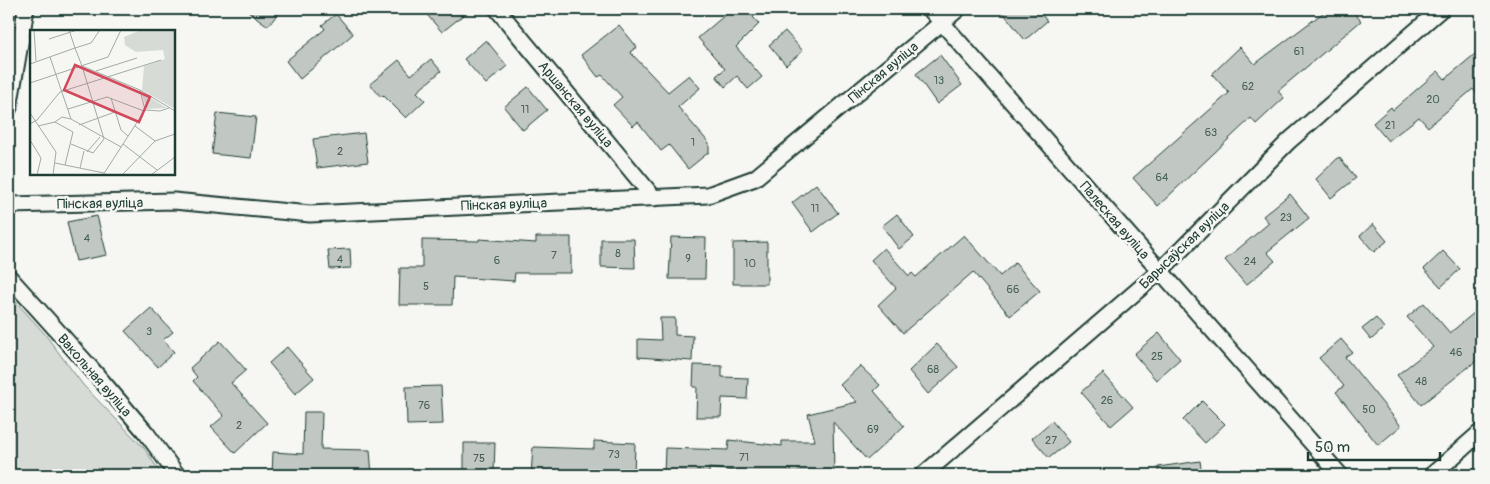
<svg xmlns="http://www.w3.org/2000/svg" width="1490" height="484" viewBox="0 0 1490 484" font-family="Pangolin,sans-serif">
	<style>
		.green { fill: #d6dbd6; stroke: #7a8c85 }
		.building { fill: #c1c8c3; stroke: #1f3d34 }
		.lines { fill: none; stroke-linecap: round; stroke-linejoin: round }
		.street-casing { stroke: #1f3d34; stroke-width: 19 }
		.street { stroke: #f6f6f2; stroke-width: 15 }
		.labels { text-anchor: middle; stroke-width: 5; stroke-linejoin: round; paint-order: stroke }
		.number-label { font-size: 11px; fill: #486058 }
		.street-label { font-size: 14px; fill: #1f3d34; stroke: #f6f6f2 }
		.inset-road { fill: none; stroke: #a0aca6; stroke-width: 1 }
		.view { fill: #d1495b; fill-opacity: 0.15; stroke: #d1495b; stroke-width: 2.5 }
		.inset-edge { fill: none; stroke: #1f3d34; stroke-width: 2.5 }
	</style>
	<rect width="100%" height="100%" fill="#f6f6f2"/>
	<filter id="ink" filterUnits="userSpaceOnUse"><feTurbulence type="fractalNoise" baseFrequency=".02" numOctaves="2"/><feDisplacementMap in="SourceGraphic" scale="10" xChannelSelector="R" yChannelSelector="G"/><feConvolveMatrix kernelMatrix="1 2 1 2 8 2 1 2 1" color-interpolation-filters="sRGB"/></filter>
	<g filter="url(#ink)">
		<path class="green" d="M9,296l8,7 27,30 39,52 61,63 18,27h-153z"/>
		<g class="building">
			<path d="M245,9h37l-14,17z"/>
			<path d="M422,9h49l-29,23z"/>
			<path d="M732,9h30l-9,8 6,7 -23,23 26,30 -14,12 -11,-13 -12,11 -9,-11 9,-7 -27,-31z"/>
			<path d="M1000,9h37l10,12 -22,19z"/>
			<path d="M1328,9h23l10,12 -83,70 6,7 -28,26 -5,-6 -93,88 -25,-28 96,-85 -17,-19 28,-27 15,17z"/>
			<path d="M336,14l17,20 -53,45 -14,-18 39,-32 -3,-4z"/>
			<path d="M619,25l18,22 -7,5 38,40 21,-17 11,13 -22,19 31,36v9l-21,17 -19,-24 -8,6 -23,-29 -5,4 -20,-21 9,-8 -20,-22 -4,2 -17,-22z"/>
			<path d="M785,31l18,20 -17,14 -17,-20z"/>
			<path d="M486,40l21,26 -21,18 -22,-25z"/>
			<path d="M1481,49v50l-8,-10 -45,38 -9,-10 -31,24 -15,-18 18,-16 2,3 45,-39 7,8z"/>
			<path d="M940,55l22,30 -25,19 -21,-30z"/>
			<path d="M431,59l10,12 -24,21 8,8 -19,18 -23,-23 -2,2 -11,-13 29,-24 12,15z"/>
			<path d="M528,87l19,23 -24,20 -19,-23z"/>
			<path d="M217,113l39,4 -5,41 -39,-4z"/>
			<path d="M364,133l4,29 -51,6 -4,-29z"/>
			<path d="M1339,157l17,21 -25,20 -15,-19z"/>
			<path d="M816,184l22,29 -25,19 -21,-29z"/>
			<path d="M1290,194l19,24 -42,34 8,9 -29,24 -21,-25 44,-37 -6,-7z"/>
			<path d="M897,214l17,23 -15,12 -17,-23z"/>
			<path d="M97,216l10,39 -31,6 -9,-39z"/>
			<path d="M1373,224l14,17 -13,11 -14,-16z"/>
			<path d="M964,235l36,41 15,-13 25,28 -30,25 -37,-44 -70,61 -25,-28 18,-17 -25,-28 13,-12 25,28 3,-3 4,4z"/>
			<path d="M536,237h35v36h-56l-1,8 -61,-4 -1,28h-53l1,-37h22v-28l57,1v-2l57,4z"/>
			<path d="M671,237l35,1 -1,41h-36z"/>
			<path d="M601,239h33l1,29 -34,-1z"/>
			<path d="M767,242v42h-34v-41z"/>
			<path d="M350,249l1,19 -21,1 -2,-19z"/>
			<path d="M1443,251l17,18 -19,18 -17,-18z"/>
			<path d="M1424,303l26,30 31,-26v50l-60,48 -24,-30 36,-28 -26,-30z"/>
			<path d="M151,308l22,24 -10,8 11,12 -16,15 -33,-36z"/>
			<path d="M660,318h15v17l18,1 -1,25 -54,-4v-18l23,1z"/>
			<path d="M1376,318l8,10 -13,12 -9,-11z"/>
			<path d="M1159,333l21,26 -24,21 -22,-26z"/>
			<path d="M1341,339l11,13 -7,5 56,69 -23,19 -42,-53 8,-6 -25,-28z"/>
			<path d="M220,341l26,29 -15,13 36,40 -32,30 -24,-26 13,-11 -31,-35 4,-4 -7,-9z"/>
			<path d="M937,344l21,23 -30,27 -19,-23z"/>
			<path d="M287,347l27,31 -19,16 -26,-31z"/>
			<path d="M694,365l28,1v11l26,1 -1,21 -25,-1 -1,19h-25l1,-30h-4z"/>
			<path d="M860,366l20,19 -6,6 30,35 -37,34 -34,-38 1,53h-66l-59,-7v7h-45l1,-27 63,2 1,-10 53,6v-5h33l-7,-27 49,-12 -17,-17z"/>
			<path d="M1103,373l30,34 -22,19 -30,-34z"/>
			<path d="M441,386l2,38 -36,1 -1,-38z"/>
			<path d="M1202,401l23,23 -20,19 -22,-23z"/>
			<path d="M304,412h18l-1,37 49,1 2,25h-100l1,-23 30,2z"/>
			<path d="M1052,421l17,21 -20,16 -17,-20z"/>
			<path d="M594,441l41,2 -1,32h-103l2,-28 61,2z"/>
			<path d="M464,443h31l-1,29h-30z"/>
			<path d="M1200,461l2,14h-43l-1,-8z"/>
		</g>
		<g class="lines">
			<defs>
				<g id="street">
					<path d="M497,9l157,189"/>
					<path d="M930,9l410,466"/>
					<path d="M9,108l17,-99"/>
					<path d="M9,205l165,-4 136,13 398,-19 47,-17 203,-169"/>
					<path d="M9,277l80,89 58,68 30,41"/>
					<path d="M923,475l237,-204 129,-130 152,-132"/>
					<path d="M1432,475l49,-43"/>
				</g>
			</defs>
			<use href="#street" class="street-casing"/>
			<use href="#street" class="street"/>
		</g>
	</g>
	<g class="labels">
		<g class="number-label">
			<text x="1299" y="55">61</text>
			<text x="939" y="84">13</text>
			<text x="1248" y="90">62</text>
			<text x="1433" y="103">20</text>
			<text x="525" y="113">11</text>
			<text x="1390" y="129">21</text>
			<text x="1211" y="136">63</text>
			<text x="693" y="146">1</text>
			<text x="340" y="155">2</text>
			<text x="1162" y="181">64</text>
			<text x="815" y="212">11</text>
			<text x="1286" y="221">23</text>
			<text x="87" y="242">4</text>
			<text x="618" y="257">8</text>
			<text x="554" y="259">7</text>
			<text x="688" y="262">9</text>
			<text x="340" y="263">4</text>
			<text x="497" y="264">6</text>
			<text x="1250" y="265">24</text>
			<text x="750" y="267">10</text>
			<text x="426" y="290">5</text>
			<text x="1013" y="293">66</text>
			<text x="149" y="335">3</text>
			<text x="1456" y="356">46</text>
			<text x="1157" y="360">25</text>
			<text x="933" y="373">68</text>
			<text x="1421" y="385">48</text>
			<text x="1107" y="404">26</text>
			<text x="424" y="409">76</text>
			<text x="1369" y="413">50</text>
			<text x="239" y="429">2</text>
			<text x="873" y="433">69</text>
			<text x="1051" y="444">27</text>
			<text x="614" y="458">73</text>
			<text x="744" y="461">71</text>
			<text x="479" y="462">75</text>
		</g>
		<g class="street-label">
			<text transform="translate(883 72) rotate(-40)" y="5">Пінская вуліца</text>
			<text transform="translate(576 104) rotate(50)" y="5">Аршанская вуліца</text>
			<text transform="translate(100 203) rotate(-1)" y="5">Пінская вуліца</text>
			<text transform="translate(504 204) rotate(-2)" y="5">Пінская вуліца</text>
			<text transform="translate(1115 220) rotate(49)" y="5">Палеская вуліца</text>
			<text transform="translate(1184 245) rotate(-44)" y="5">Барысаўская вуліца</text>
			<text transform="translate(95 375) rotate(49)" y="5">Вакольная вуліца</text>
		</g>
	</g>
	<g transform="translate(30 30)">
		<rect width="145" height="145" fill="#f6f6f2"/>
		<path d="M111,0h34v79l-33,-19 2,-24 21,-7 -2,-9 -27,2 -11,-7 -1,-8zM111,62l26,16 -20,1z" fill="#d6dbd6"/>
		<path class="inset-road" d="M4,0l2,31M39,0l6,18 16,-5 9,-13M19,9l28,-9M20,27l21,62M0,34l45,-16 7,18 58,24 35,21M66,41l41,-13M0,53l78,-26 13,-27M81,68l10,32 7,6M38,79l39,-12 37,14M115,80l15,1 9,-3M0,83l26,39 -3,23M25,92l7,-5 9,2 50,28M0,94l7,-4 23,-28 101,-32M49,95l36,-13M8,96l17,-4 18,10 -8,33M105,96l20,15M0,110l11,18 -4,17M41,114l22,9 11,-14 -22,-73M93,114l34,26M57,122l13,-15M25,133l49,10M50,138l4,-17M73,145l42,-65 -5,-20M92,145l33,-34 20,-7M121,145l24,-18"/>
		<path class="view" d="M45,35l75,32 -11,25 -75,-32z"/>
		<rect width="145" height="145" class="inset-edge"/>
	</g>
	<rect width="1490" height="484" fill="none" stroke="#f6f6f2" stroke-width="30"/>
	<rect x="15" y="15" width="1460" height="454" fill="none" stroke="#1f3d34" stroke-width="2" filter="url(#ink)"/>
	<path d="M1308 452v8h132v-8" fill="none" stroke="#1f3d34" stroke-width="2.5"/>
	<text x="1315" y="452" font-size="15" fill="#1f3d34" stroke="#f6f6f2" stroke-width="4" paint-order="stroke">50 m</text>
</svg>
